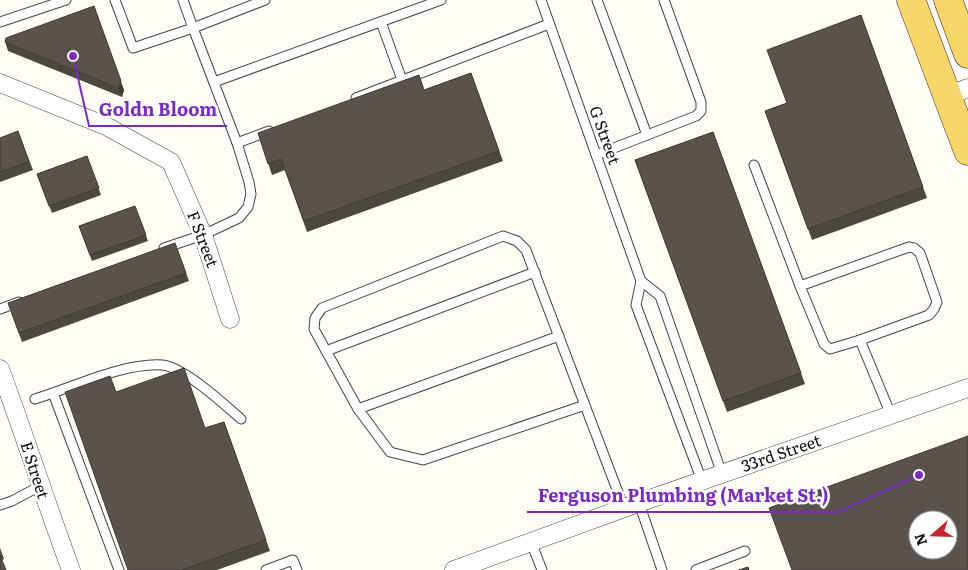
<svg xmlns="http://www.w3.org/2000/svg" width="968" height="570" viewBox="0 0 968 570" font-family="Literata,serif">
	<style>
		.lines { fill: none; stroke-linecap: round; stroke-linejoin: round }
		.service-casing { stroke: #444; stroke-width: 11 }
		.minor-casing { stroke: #444; stroke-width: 19 }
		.primary-casing { stroke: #222; stroke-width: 29 }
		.service { stroke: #fff; stroke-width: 9 }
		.minor { stroke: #fff; stroke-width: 18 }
		.primary { stroke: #f9d66b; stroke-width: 28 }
		.wall { fill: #4d4742 }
		.shaded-wall { fill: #3f3936 }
		.building { fill: #5a524d; stroke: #3f3936; fill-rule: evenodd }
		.labels { text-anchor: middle; stroke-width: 5; stroke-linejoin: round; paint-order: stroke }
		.street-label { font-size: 16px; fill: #111; stroke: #fff }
		.leader { fill: none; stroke: #7b2cbf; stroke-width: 2 }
		.callout-dot { fill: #7b2cbf; stroke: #fff; stroke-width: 2 }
		.callout-label { font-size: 18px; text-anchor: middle; font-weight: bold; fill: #7b2cbf; stroke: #fff; stroke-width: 5; stroke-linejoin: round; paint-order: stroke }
	</style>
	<rect width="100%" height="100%" fill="#fffdf5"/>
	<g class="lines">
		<defs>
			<g id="service">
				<path d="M115,0l18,48 60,-20 -10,-28"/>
				<path d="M541,0l100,281 -5,24 66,176"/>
				<path d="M597,0l50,135"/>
				<path d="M0,22l66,-22"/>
				<path d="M381,22l21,58"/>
				<path d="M214,82l227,-82"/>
				<path d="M356,98l193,-74"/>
				<path d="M237,143l-44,-115 72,-28"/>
				<path d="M596,155l100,-39 5,-5v-9l-37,-102"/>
				<path d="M754,165l46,121 24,58 6,5 30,-9"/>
				<path d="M164,248l39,-13 36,-17 9,-11 3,-13 -2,-12 -12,-39 32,-12"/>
				<path d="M641,281l19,15 62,178"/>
				<path d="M800,286l109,-39 5,1 6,5 17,49 -3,7 -5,6 -69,25 31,75"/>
				<path d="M0,309l19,-7"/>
				<path d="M326,351l209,-79"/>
				<path d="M53,393c31,-11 75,-30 109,-28 22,2 62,39 79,54"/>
				<path d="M35,399l18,-6 66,177"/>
				<path d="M585,405l-162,55 -33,-8 -32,-43 -44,-80 1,-11 7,-10 181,-72 14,5 9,9 98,258"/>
				<path d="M358,409l201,-73"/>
				<path d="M639,503l23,67"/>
				<path d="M0,505l12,-4 28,-15"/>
				<path d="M531,542l11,28"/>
				<path d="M266,570l27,-10 4,10"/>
				<path d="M696,570l49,-19"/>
			</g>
			<g id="minor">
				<path d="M0,83l106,43 65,36 32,73 27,84"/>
				<path d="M947,96l21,-8"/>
				<path d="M0,369c25,67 46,134 71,201"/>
				<path d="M454,570l170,-62 344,-120"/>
			</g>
			<g id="primary">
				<path d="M911,0l57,151"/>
				<path d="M948,0l20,54"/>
			</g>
		</defs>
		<use href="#service" class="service-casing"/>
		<use href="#minor" class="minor-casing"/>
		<use href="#primary" class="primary-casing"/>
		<use href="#service" class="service"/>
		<use href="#minor" class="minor"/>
		<use href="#primary" class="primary"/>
	</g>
	<g class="wall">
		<path d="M861,15l66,183 -115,42 -47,-129 22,-8z"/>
		<path d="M5,42l119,48 -2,7 -114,-46z"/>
		<path d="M471,73l32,88 -196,71 -22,-62 -13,5 -14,-42 166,-43z"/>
		<path d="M18,131l15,39 -33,12v-44z"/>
		<path d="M713,132l92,252 -78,28 -92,-252z"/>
		<path d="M87,156l14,39 -49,18 -15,-39z"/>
		<path d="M135,206l13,35 -56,20 -13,-35z"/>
		<path d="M175,243l14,38 -167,61 -14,-39z"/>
		<path d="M116,392l89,36 19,-6 46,129 -53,19h-89z"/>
		<path d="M0,548l4,11 -2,1 -2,10z"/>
	</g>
	<path class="shaded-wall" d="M94,6l30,84 -2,7 -4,-9z"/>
	<g class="building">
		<path d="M94,6l27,75 -3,7 -113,-46 1,-4z"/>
		<path d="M861,15l62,172 -115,42 -43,-118 22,-8 -20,-53z"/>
		<path d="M471,73l28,78 -195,70 -23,-62 -13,5 -10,-31 161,-58 5,15z"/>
		<path d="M18,131l11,31 -29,10v-34z"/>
		<path d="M713,132l88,241 -78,28 -88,-241z"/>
		<path d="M87,156l12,32 -50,18 -12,-32z"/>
		<path d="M135,206l11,29 -56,20 -11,-29z"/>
		<path d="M175,243l11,30 -167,60 -11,-30z"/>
		<path d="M184,368l21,60 19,-6 42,118 -84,30h-54l-63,-178 45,-16 6,16z"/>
		<path d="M968,436v134h-176l-23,-62zM918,520h30v30h-30z"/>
		<path d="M0,555l6,15h-6z"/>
		<path d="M748,567l1,3h-10z"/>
	</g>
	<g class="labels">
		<g class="street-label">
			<text transform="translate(605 135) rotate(70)" y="6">G Street</text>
			<text transform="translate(203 239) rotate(69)" y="6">F Street</text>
			<text transform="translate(781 453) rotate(-19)" y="6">33rd Street</text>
			<text transform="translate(35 470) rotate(72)" y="6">E Street</text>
		</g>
	</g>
	<path class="leader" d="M73 56L89 126H227M919 475L838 512H527"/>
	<g class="callout-dot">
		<circle cx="73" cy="56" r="5"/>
		<circle cx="919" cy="475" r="5"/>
	</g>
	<g class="callout-label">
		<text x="158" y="116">Goldn Bloom</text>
		<text x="683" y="502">Ferguson Plumbing (Market St.)</text>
	</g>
	<g transform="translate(933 535) rotate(250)"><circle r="24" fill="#ffffff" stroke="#a0a0a0"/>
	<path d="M0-4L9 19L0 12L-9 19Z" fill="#c4262e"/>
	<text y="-8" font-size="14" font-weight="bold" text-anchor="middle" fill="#111111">N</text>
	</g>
</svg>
